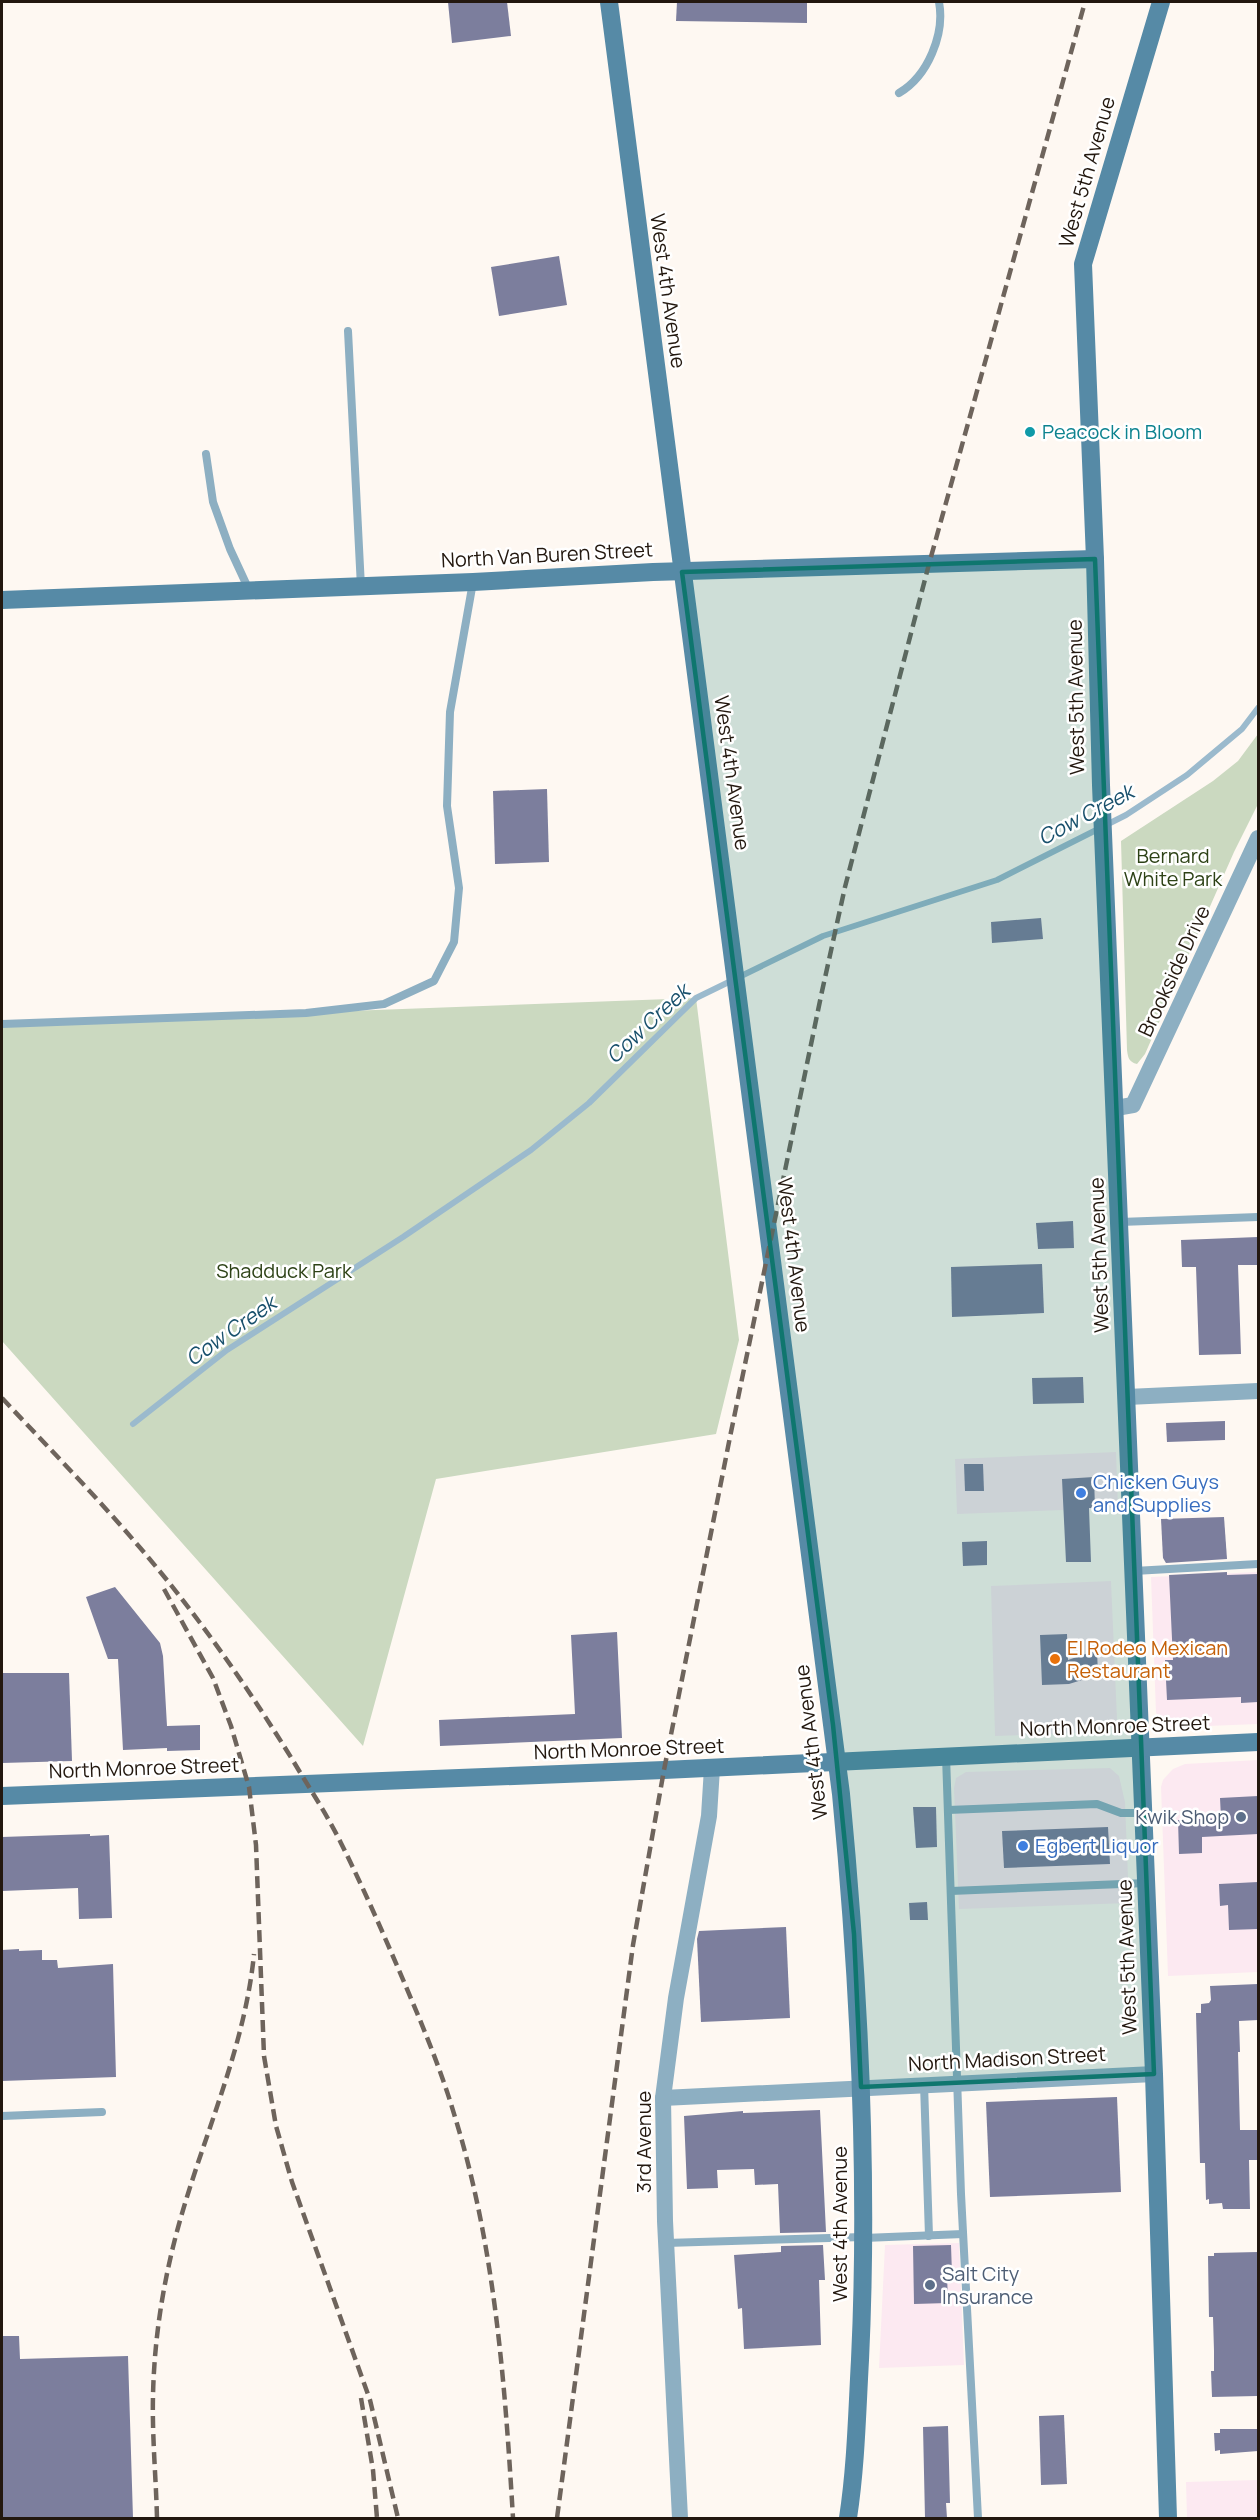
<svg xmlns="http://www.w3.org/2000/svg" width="1260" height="2520" viewBox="0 0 1260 2520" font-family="Manrope,sans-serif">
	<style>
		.commercial { fill: #fce9f1 }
		.green { fill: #cbd9c0 }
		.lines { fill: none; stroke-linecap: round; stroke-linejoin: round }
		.stream { stroke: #9bbacd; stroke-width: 6 }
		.building { fill: #7c7e9d }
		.lane { stroke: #8dafc2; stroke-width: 8 }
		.street { stroke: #8dafc2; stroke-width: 16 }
		.secondary { stroke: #568aa6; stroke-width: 18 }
		.rail { stroke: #6e645c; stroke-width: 4.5; stroke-dasharray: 12 6; stroke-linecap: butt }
		.marked { fill: #0f766e; fill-opacity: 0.2; stroke: #0f766e; stroke-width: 4.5; stroke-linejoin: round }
		.culture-dot { fill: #0f9aa8; stroke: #fff; stroke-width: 2 }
		.shop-dot { fill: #3f7fe0; stroke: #fff; stroke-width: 2 }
		.food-dot { fill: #e8710a; stroke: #fff; stroke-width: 2 }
		.service-dot { fill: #5c6f8a; stroke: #fff; stroke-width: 2 }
		.labels { text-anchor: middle; stroke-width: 5; stroke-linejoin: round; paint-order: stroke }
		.street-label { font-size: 20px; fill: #23180f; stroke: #fff }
		.culture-label { font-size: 20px; fill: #0d838f; stroke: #fff; text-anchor: start }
		.park-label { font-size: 20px; fill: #2d4216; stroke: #fff }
		.shop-label { font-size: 20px; fill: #366cbe; stroke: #fff; text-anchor: start }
		.food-label { font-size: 20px; fill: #c56008; stroke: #fff; text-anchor: start }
		.service-label { font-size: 20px; fill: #4e5e75; stroke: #fff; text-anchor: end }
		.water-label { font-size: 21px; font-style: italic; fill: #18506c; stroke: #fff }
	</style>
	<rect width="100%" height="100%" fill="#fef8f2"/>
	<g class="commercial">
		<path d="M1116,1452l2,56 -161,6 -2,-55z"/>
		<path d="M1258,1572v152l-76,3 -16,-2 -10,-12 -5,-136z"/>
		<path d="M1111,1581l6,138 -2,5 -12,8 -108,4 -4,-150z"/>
		<path d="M1258,1760v212l-90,4 -7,-189 2,-7 10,-11 12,-5z"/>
		<path d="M1110,1768l9,8 6,26 4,101 -170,6 -5,-121 2,-10 10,-6z"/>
		<path d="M959,2243l5,122 -85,3 6,-123z"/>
		<path d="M1258,2480v38h-71l-1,-36z"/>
	</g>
	<g class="green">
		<path d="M1258,734v70l-24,48 -89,202 -8,10c-8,-2 -9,-6 -10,-14l-6,-209 92,-60 25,-20z"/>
		<path d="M696,998l43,342 -23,94 -280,45 -73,267 -361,-405v-317z"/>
	</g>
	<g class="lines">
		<path class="stream" d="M133,1424l94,-74 176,-113 128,-87 58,-47 107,-105 127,-62 174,-56 129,-65 61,-40 55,-46 16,-21"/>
	</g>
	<g class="building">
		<path d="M448,2h59l4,34 -59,7z"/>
		<path d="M677,2h130v21l-131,-2z"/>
		<path d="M559,256l8,49 -68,11 -8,-49z"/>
		<path d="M547,789l2,73 -54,2 -2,-73z"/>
		<path d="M1041,918l2,21 -51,4 -1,-21z"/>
		<path d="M1073,1221l1,27 -36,1 -2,-26z"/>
		<path d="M1258,1237v28h-20l3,89 -42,1 -3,-88h-14l-1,-27z"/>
		<path d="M1042,1264l2,49 -92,4 -1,-50z"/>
		<path d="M1083,1377l1,26 -51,1 -1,-26z"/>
		<path d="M1225,1421v19l-58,2 -1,-19z"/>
		<path d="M964,1464h19l1,27h-19z"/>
		<path d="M1094,1477l1,31h-6l2,54h-25l-4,-83z"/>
		<path d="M1224,1517l3,42 -61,4 -3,-5 -2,-39z"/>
		<path d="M987,1541v24l-24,1 -1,-24z"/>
		<path d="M1227,1572v3l31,-1v128l-17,1v-6l-74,3 -2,-40h8l-4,-85z"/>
		<path d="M115,1587l45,56 3,13 4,70 33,-1v25l-33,1v-3l-44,2 -5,-91h-10l-22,-62z"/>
		<path d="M617,1632l5,106 -182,8 -1,-26 136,-6 -4,-79z"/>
		<path d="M1067,1634l1,26 29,-10 1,25 -29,9 -27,1 -2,-50z"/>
		<path d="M2,1673h67l3,88 -70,2z"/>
		<path d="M1258,1796v38l-56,3v16l-23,1 -1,-34 43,-2 -1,-20z"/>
		<path d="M913,1807h23l1,40 -21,1z"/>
		<path d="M1108,1827l2,37 -106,4 -2,-37z"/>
		<path d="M90,1834v2l19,-1 3,83 -33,1 -1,-31 -76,3v-54z"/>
		<path d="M1258,1882v47l-29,1 -1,-25 -8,1 -1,-22z"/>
		<path d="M927,1902l1,18h-18l-1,-17z"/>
		<path d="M786,1927l4,91 -89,4 -4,-83 2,-8z"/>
		<path d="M19,1949v2l23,-1v10h15l1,8 55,-4 3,113 -114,4v-131z"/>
		<path d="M1258,1984v36l-19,1 1,31h-2l2,78h18v30h-9l1,49h-27l-1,-6 -13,1v-5l-3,1 -1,-37h-5l-4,-150h5v-9l8,-1 2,-3 -1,-14z"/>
		<path d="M1117,2097l4,95 -131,5 -4,-95z"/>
		<path d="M820,2110l6,122 -46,1 -2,-49 -23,1 -1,-16 -37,1 1,18 -31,1 -3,-73 59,-5v2z"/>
		<path d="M823,2245l2,35h-6l2,65 -77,4 -2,-41 -4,1 -4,-54 47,-3v-6z"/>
		<path d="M951,2245l1,29h-5l1,29 -34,1 -1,-58z"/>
		<path d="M1258,2252l-1,144 -45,1 -1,-26h3v-20l-1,-34h-4l-1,-61h6v-3z"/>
		<path d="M2,2336h17l1,23 108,-3 5,162h-131z"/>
		<path d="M1064,2415l3,69 -26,1 -2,-69z"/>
		<path d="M948,2426l2,77h-4l1,15h-22l-2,-91z"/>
		<path d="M1220,2429h38v22l-38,3v-4l-5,1 -1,-18h6z"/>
	</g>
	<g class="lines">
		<g class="lane">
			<path d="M899,93c29,-17 46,-59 40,-91"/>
			<path d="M348,331l13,256"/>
			<path d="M206,454l7,48 17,47 19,41"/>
			<path d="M2,1024l304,-11 78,-9 50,-23 20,-39 5,-54 -12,-82 3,-94 23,-130"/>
			<path d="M1120,1222l138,-5"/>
			<path d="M1134,1571l124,-7"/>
			<path d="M946,1756l15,438 17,324"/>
			<path d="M948,1810l149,-6 24,9h22"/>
			<path d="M951,1891l196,-8"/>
			<path d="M924,2084l5,152"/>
			<path d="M2,2116l100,-4"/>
			<path d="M864,2238l99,-4"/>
			<path d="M666,2243l197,-6"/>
		</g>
		<g class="street">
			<path d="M1116,1108l17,-3 125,-267"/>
			<path d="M1127,1397l131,-6"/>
			<path d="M663,2098l491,-24"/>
			<path d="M680,2518l-15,-297 -2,-123 13,-100 33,-182 3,-48"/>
		</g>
		<g class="secondary">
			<path d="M609,2l232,1792c18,188 28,377 19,566 -3,53 -4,106 -12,158"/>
			<path d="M1161,2l-78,262 12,295 6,226 53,1289 14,444"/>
			<path d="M2,600l471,-18 180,-10 442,-13"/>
			<path d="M2,1796l662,-26 594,-28"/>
		</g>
		<g class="rail">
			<path d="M2,1398c45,48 91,95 134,145 58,67 109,140 156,216 16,27 34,54 48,82 21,42 40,85 58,127 21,49 42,98 57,149 40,130 50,267 58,401"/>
			<path d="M164,1589l49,89 18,48 18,61 7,58 8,211 12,70 16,56 78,218 28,118"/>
			<path d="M361,2398l12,72 4,48"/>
			<path d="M157,2518c-1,-40 -5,-82 -4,-122 1,-50 8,-100 20,-149 24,-99 71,-191 81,-293"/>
			<path d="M557,2518l76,-573 31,-175 66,-333 91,-441 24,-109 84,-323 156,-562"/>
		</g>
	</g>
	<path class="marked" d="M1095,559l59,1515 -293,13 -7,-153 -21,-209 -151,-1153z"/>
	<circle class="culture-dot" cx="1030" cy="432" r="6"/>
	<g class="shop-dot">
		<circle cx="1081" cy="1493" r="6"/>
		<circle cx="1023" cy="1846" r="6"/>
	</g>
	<circle class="food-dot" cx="1055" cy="1659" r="6"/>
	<g class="service-dot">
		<circle cx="1241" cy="1817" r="6"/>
		<circle cx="930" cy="2285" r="6"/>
	</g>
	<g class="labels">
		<g class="street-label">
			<text transform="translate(1087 172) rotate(-74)" y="7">West 5th Avenue</text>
			<text transform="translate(668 291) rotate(82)" y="7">West 4th Avenue</text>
			<text transform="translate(547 555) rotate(-3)" y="7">North Van Buren Street</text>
			<text transform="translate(1076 697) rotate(-91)" y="7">West 5th Avenue</text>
			<text transform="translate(732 773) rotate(82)" y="7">West 4th Avenue</text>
			<text transform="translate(1174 971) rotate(-65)" y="7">Brookside Drive</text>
			<text transform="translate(794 1255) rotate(83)" y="7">West 4th Avenue</text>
			<text transform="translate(1099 1255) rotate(-92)" y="7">West 5th Avenue</text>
			<text transform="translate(1115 1726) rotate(-2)" y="7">North Monroe Street</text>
			<text transform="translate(811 1742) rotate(-97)" y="7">West 4th Avenue</text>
			<text transform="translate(629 1749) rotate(-2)" y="7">North Monroe Street</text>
			<text transform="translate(144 1768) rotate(-2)" y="7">North Monroe Street</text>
			<text transform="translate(1127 1957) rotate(-92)" y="7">West 5th Avenue</text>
			<text transform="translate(1007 2059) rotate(-3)" y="7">North Madison Street</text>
			<text transform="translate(644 2142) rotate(-90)" y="7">3rd Avenue</text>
			<text transform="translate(840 2224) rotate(-90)" y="7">West 4th Avenue</text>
		</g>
		<g class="culture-label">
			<text x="1042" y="439">Peacock in Bloom</text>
		</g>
		<g class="park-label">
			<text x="1173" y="863">Bernard<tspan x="1173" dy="23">White Park</tspan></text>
			<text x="284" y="1278">Shadduck Park</text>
		</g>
		<g class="shop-label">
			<text x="1093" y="1489">Chicken Guys<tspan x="1093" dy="23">and Supplies</tspan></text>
			<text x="1035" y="1853">Egbert Liquor</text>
		</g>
		<g class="food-label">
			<text x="1067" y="1655">El Rodeo Mexican<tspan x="1067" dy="23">Restaurant</tspan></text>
		</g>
		<g class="service-label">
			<text x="1229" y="1824">Kwik Shop</text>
			<text x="942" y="2281" text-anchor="start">Salt City<tspan x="942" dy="23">Insurance</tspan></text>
		</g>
		<g class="water-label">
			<text transform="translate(1086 815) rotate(-28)" y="7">Cow Creek</text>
			<text transform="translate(648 1024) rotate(-43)" y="7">Cow Creek</text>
			<text transform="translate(231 1331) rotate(-35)" y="7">Cow Creek</text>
		</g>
	</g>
	<rect width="1260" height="2520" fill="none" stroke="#23180f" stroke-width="6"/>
</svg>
